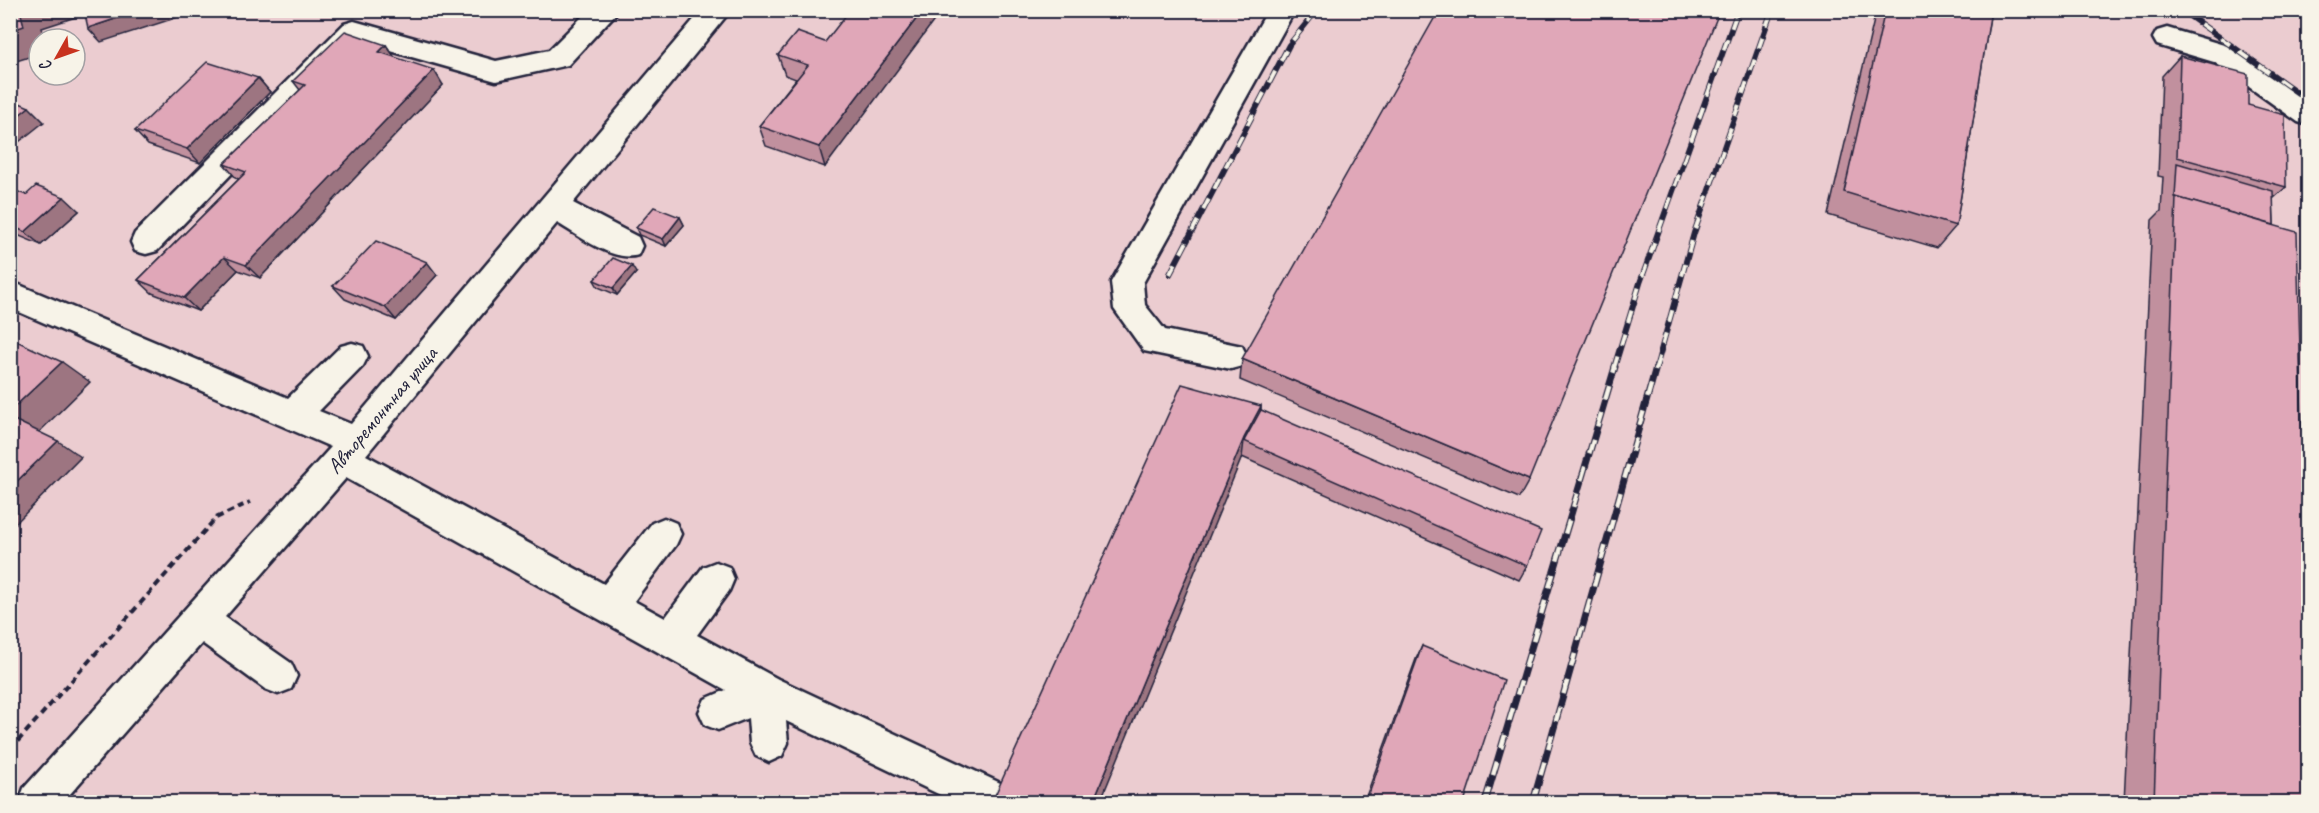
<svg xmlns="http://www.w3.org/2000/svg" width="2319" height="813" viewBox="0 0 2319 813" font-family="Caveat,sans-serif">
	<style>
		.built { fill: #ebccd0; fill-rule: evenodd }
		.lines { fill: none; stroke-linecap: round; stroke-linejoin: round }
		.minor-casing { stroke: #22223b; stroke-width: 5 }
		.path { stroke: #22223b; stroke-width: 4; stroke-dasharray: 7 4.5; stroke-linecap: butt }
		.minor { fill: #f7f3e8; fill-rule: evenodd }
		.rail-far1-casing { stroke: #22223b; stroke-width: 6 }
		.rail-casing { stroke: #22223b; stroke-width: 7 }
		.rail-far1 { stroke: #f7f3e8; stroke-width: 4; stroke-dasharray: 12; stroke-linecap: butt }
		.rail { stroke: #f7f3e8; stroke-width: 4.5; stroke-dasharray: 14; stroke-linecap: butt }
		.wall { fill: #c1909e; stroke: #22223b; stroke-width: 1.5 }
		.shaded-wall { fill: #9d7581; stroke: #22223b; stroke-width: 1.5 }
		.building { fill: #e0a7b8; stroke: #22223b; stroke-width: 1.5 }
		.labels { text-anchor: middle; stroke-width: 6; stroke-linejoin: round; paint-order: stroke }
		.street-label { font-size: 21px; fill: #22223b; stroke: #f7f3e8 }
	</style>
	<rect width="100%" height="100%" fill="#f0dcda"/>
	<filter id="ink" filterUnits="userSpaceOnUse"><feTurbulence type="fractalNoise" baseFrequency=".0167" numOctaves="2"/><feDisplacementMap in="SourceGraphic" scale="12" xChannelSelector="R" yChannelSelector="G"/><feConvolveMatrix kernelMatrix="1 2 1 2 8 2 1 2 1" color-interpolation-filters="sRGB"/></filter>
	<g filter="url(#ink)">
		<path class="built" d="M11,11h2297v791h-2297zM39,39h36v36h-36z"/>
		<g class="lines">
			<defs>
				<g id="minor">
					<path d="M589,10h30l-51,55 -72,16 -137,-39 -202,209 -11,3 -11,-3 -4,-9 4,-9 209,-209 10,-3 142,40 53,-11z"/>
					<path d="M702,10h29l-158,193 65,34 4,9 -4,9c-25,8 -59,-20 -81,-32l-191,232 238,129 48,-61 12,-5 12,5 5,11 -5,11 -42,56 31,17 38,-51 13,-5 13,5 5,12 -5,12 -32,44 81,44 233,109 5,14h-61l-169,-81 2,22 -6,13 -13,6 -13,-6 -6,-13 -2,-25 -30,12 -13,-5 -6,-13 6,-13 21,-9 -380,-212 -121,139 66,46 6,13 -6,13 -13,5 -13,-5 -63,-46 -139,159h-44l5,-14 307,-341 -321,-139v-27l278,117 53,-52 11,-3 11,3 5,10 -5,10 -44,45 32,13z"/>
					<path d="M1268,10h27l-152,273 2,22 20,25 77,16 5,10 -5,10 -11,3 -87,-18 -30,-42 -3,-27z"/>
					<path d="M2167,28l67,20 74,53v24l-10,-3 -84,-60 -57,-17 -4,-7 4,-7z"/>
				</g>
			</defs>
			<use href="#minor" class="minor-casing"/>
			<path class="path" d="M10,750l206,-232 34,-16"/>
			<use href="#minor" class="minor"/>
			<defs>
				<g id="rail-far1">
					<path d="M2181,10l127,90"/>
					<path d="M1170,274l119,-229 28,-35"/>
					<path d="M1614,368l26,-85 98,-273"/>
					<path d="M1656,368l38,-135 78,-223"/>
				</g>
				<g id="rail">
					<path d="M1485,802l130,-435"/>
					<path d="M1533,802l123,-435"/>
				</g>
			</defs>
			<use href="#rail-far1" class="rail-far1-casing"/>
			<use href="#rail" class="rail-casing"/>
			<use href="#rail-far1" class="rail-far1"/>
			<use href="#rail" class="rail"/>
		</g>
		<g class="wall">
			<path d="M1879,10h112l-35,216 -19,22 -109,-33 46,-195z"/>
			<path d="M825,42v125l-59,-21 -7,-20 37,-47 -11,-4 -7,-20z"/>
			<path d="M386,45l8,12 49,28 -183,193 -22,-8 -40,41 -46,-18 -14,-13 101,-101 -3,-1 -12,-14 76,-74 -7,-9z"/>
			<path d="M2180,56l68,49 38,82 -13,12 1,26 34,577h-184l28,-582 9,-9 2,-34 -5,-1 4,-100z"/>
			<path d="M258,78l12,14 -70,71 -52,-18 -13,-14z"/>
			<path d="M10,189l16,6 53,16 -38,34 -31,-13z"/>
			<path d="M680,217l4,8 -18,21 -27,-11 -3,-7z"/>
			<path d="M636,273l-19,22 -19,-8 -4,-7z"/>
			<path d="M437,275l-41,45 -51,-21 -12,-13z"/>
			<path d="M1242,359l287,121 -10,18 -279,-118z"/>
			<path d="M1261,406v4l266,156 -8,14 -277,-123 -250,345z"/>
			<path d="M1422,646l42,156h-100l52,-143z"/>
		</g>
		<g class="shaded-wall">
			<path d="M20,10h61l1,5 -40,13 3,11h-6v15l-29,9v-32z"/>
			<path d="M142,10h58l-99,32 -13,-14z"/>
			<path d="M923,10h19l-117,157 -6,-20z"/>
			<path d="M386,45l10,14 -17,-7z"/>
			<path d="M434,70l9,15 -183,193 -14,-13z"/>
			<path d="M258,78l12,14 -70,71 -13,-14z"/>
			<path d="M29,107l15,15 -34,27v-27z"/>
			<path d="M64,197l15,14 -38,34 -16,-13z"/>
			<path d="M680,217l4,8 -18,21 -3,-7z"/>
			<path d="M224,257l14,13 -40,41 -14,-13z"/>
			<path d="M427,262l10,13 -41,45 -11,-13z"/>
			<path d="M632,266l4,7 -19,22 -4,-7z"/>
			<path d="M62,362l28,20 -54,53 -26,-17v-7z"/>
			<path d="M1261,406l-2,20 -15,15 -2,16 -142,345h-7l151,-364z"/>
			<path d="M58,441l23,16 -71,72v-41z"/>
		</g>
		<g class="building">
			<path d="M10,10h10l4,16 -14,5z"/>
			<path d="M84,10h58l-54,18z"/>
			<path d="M850,10h73l-104,137 -60,-21 49,-61 -30,-10 19,-23 28,10z"/>
			<path d="M1439,10h281l-191,470 -287,-121z"/>
			<path d="M1885,10h106l-35,216 -112,-34z"/>
			<path d="M345,31l41,14 -7,7 55,18 -188,195 -22,-8 -40,41 -46,-18 108,-108 -22,-8 81,-79 -12,-4z"/>
			<path d="M2180,56l68,18v31l37,10 1,72 -109,-30z"/>
			<path d="M207,62l51,16 -71,71 -52,-18z"/>
			<path d="M10,99l19,8 -19,15z"/>
			<path d="M2177,163l96,28 1,34 -99,-28z"/>
			<path d="M36,186l28,11 -39,35 -15,-7v-36l16,6z"/>
			<path d="M2176,197l121,35 11,435v135h-154z"/>
			<path d="M654,207l26,10 -17,22 -27,-11z"/>
			<path d="M376,241l51,21 -42,45 -52,-21z"/>
			<path d="M613,258l19,8 -19,22 -19,-8z"/>
			<path d="M10,338l52,24 -52,49z"/>
			<path d="M1182,384l79,22 -17,32 -151,364h-101z"/>
			<path d="M1261,410l280,121 -14,35 -283,-125z"/>
			<path d="M10,418l48,23 -48,47z"/>
			<path d="M1422,646l82,34 -40,122h-98z"/>
		</g>
	</g>
	<g class="labels">
		<g class="street-label">
			<text transform="translate(382 410) rotate(-50)" y="7">Авторемонтная улица</text>
		</g>
	</g>
	<rect width="2319" height="813" fill="none" stroke="#f7f3e8" stroke-width="36"/>
	<rect x="18" y="18" width="2283" height="777" fill="none" stroke="#22223b" stroke-width="2" filter="url(#ink)"/>
	<g transform="translate(57 57) rotate(230)"><circle r="28" fill="#f7f3e8" stroke="#a29fa3" stroke-width="1.5"/>
	<path d="M0-4.5L10 22L0 15L-10 22Z" fill="#c8321e"/>
	<text y="-9" font-size="16" font-weight="bold" text-anchor="middle" fill="#22223b">С</text>
	</g>
</svg>
